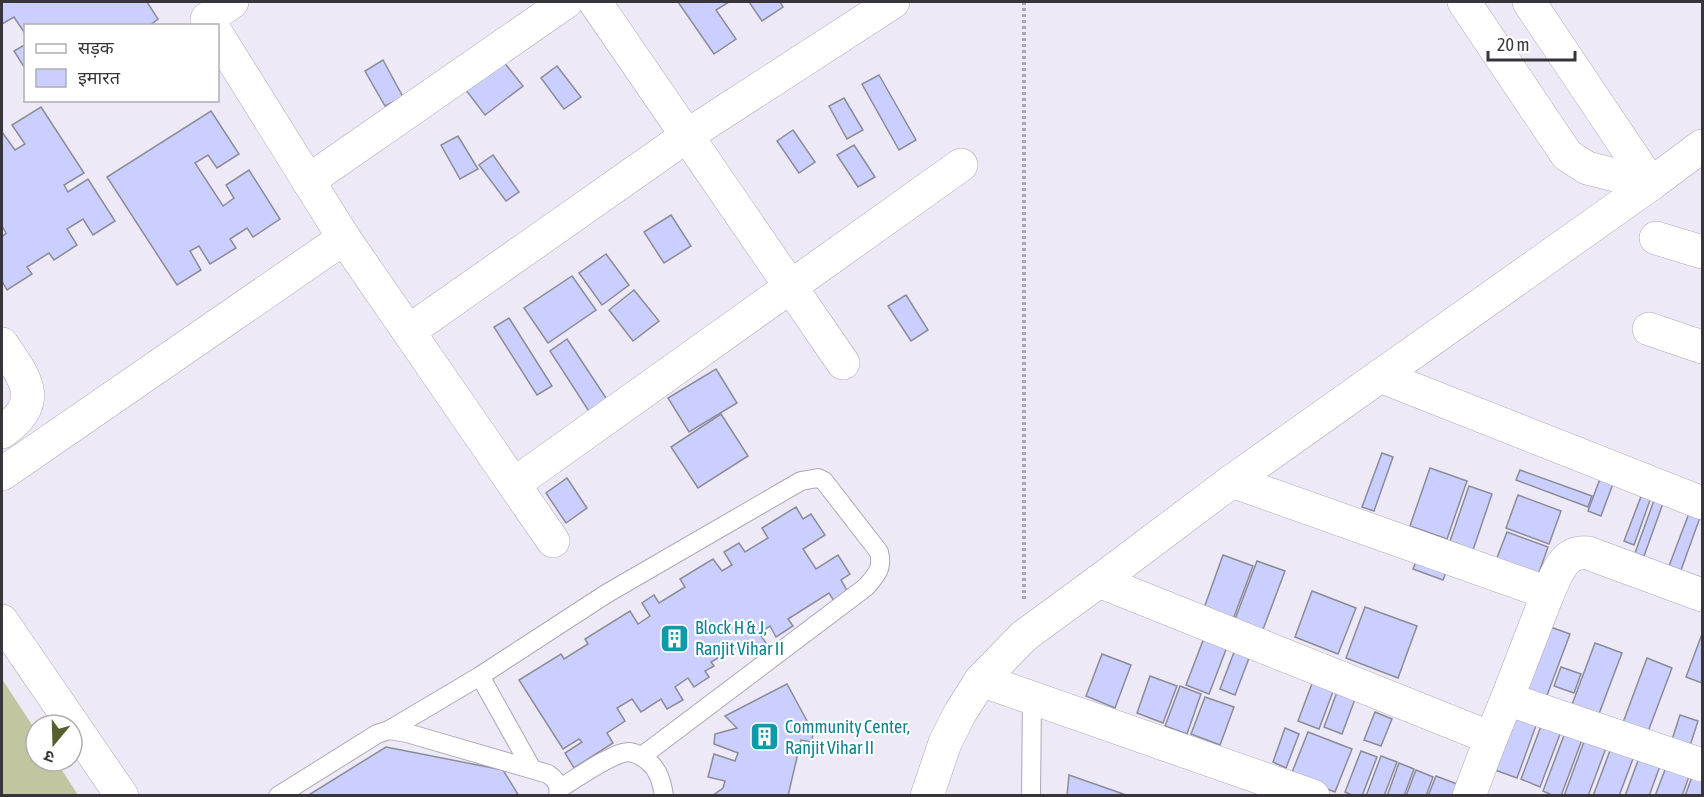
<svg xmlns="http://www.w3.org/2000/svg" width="1704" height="797" viewBox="0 0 1704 797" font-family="'Asap Condensed','Noto Sans Devanagari',sans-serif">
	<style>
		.green { fill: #c1c6a1 }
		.building { fill: #cbcfff; stroke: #8b8c98; stroke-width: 1.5 }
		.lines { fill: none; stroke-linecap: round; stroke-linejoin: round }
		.service-casing { stroke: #ada8b4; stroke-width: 20 }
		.minor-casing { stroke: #ada8b4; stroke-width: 34 }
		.tertiary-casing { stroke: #ada8b4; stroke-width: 34 }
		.path { stroke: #aba7b1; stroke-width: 4; stroke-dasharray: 3 3; stroke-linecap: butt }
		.service { stroke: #fff; stroke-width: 18 }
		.minor { stroke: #fff; stroke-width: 33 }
		.tertiary { stroke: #fff; stroke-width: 33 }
		.labels { text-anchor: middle; stroke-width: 4.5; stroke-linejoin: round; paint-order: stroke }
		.culture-label { font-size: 18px; fill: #0d838f; stroke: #fff; text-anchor: start }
	</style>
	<rect width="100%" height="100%" fill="#eee9f6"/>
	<path class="green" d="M2,679l34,52v30h20l22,34h-76z"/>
	<g class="building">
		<path d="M2,2h145l11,17 -9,7h-123v9l-12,-18 -12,7z"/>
		<path d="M678,2h51l-13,8 20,29 -22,15z"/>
		<path d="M749,2h31l3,5 -21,14z"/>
		<path d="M26,44v26l-12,-19z"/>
		<path d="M499,56l24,30 -38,29 -23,-30z"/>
		<path d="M383,60l20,37 -18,9 -20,-35z"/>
		<path d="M557,66l24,31 -17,12 -23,-31z"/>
		<path d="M879,75l37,65 -17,10 -37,-66z"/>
		<path d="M844,98l19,32 -16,9 -18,-33z"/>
		<path d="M41,107l43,66 -20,12 4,7 20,-13 27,42 -22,14 -10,-16 -16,10 10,16 -23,15 -5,-7 -22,14 5,7 -25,16 -5,-9v-44l4,-4 -4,-7v-94l13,18 10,-6 -13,-19z"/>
		<path d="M211,111l28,43 -22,14 -9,-13 -13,8 28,43 11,-8 -8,-13 23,-15 31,49 -27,18 -6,-9 -17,11 6,9 -26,16 -11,-18 -9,5 11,19 -24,15 -70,-108z"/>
		<path d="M793,130l22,32 -16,11 -22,-32z"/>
		<path d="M458,136l20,33 -18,10 -19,-34z"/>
		<path d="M854,145l21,32 -17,10 -21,-32z"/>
		<path d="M493,155l26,37 -13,9 -27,-36z"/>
		<path d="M671,215l20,31 -27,17 -20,-31z"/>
		<path d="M606,254l23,31 -27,20 -23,-32z"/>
		<path d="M572,276l24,34 -48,33 -24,-35z"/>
		<path d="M634,290l25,31 -26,20 -24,-31z"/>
		<path d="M906,295l22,35 -17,11 -23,-35z"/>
		<path d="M509,318l43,68 -15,9 -43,-68z"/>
		<path d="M567,339l43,65 -18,12 -42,-65z"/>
		<path d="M716,369l21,34 -48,29 -21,-34z"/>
		<path d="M721,414l27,42 -50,32 -27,-41z"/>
		<path d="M1382,453l11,4 -19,54 -12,-4z"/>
		<path d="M1430,468l37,13 -20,58 -37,-13z"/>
		<path d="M1604,468l13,5 -16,43 -13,-5z"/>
		<path d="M1520,470l72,26 -4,11 -72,-27z"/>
		<path d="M567,478l20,30 -21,15 -20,-30z"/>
		<path d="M1469,486l23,8 -19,56 -23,-9z"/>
		<path d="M1645,486l9,3 -20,56 -10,-4z"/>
		<path d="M1657,492l9,3 -22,61 -9,-3z"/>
		<path d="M1518,495l43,16 -12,33 -43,-16z"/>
		<path d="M796,507l7,12 8,-5 14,21 -22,14 13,20 22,-14 12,19 -9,6 7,12 -14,9 -5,-8 -41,26 5,7 -17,11 -6,-11 -11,7 7,10 -14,9 -4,-8 -9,6 -2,-3 -26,15 3,4 -9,5 4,6 -15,10 -6,-9 -13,9 8,13 -16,9 -6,-10 -20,13 -9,-13 -15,9 8,13 -18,12 6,10 -39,25 -9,-15 17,-11 -3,-3 -16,10 -44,-69 42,-26 3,5 24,-15 -3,-5 45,-28 8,13 12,-8 -8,-13 12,-8 5,8 26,-16 -5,-8 33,-20 9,12 10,-6 -8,-13 15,-9 6,9 23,-14 -6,-10z"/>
		<path d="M1691,508l11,4 -21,58 -12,-4z"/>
		<path d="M1507,532l41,15 -11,31 -42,-15z"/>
		<path d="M1223,555l30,11 -21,56 -29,-11z"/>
		<path d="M1417,559l30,11 -4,10 -30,-11z"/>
		<path d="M1257,561l28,10 -23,61 -28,-10z"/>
		<path d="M1312,591l44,17 -18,46 -43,-17z"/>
		<path d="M1365,607l52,19 -19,52 -52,-20z"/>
		<path d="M1542,624l28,10 -24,64 -28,-10z"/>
		<path d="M1702,634v49l-16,-6z"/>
		<path d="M1204,638l23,9 -18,47 -23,-9z"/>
		<path d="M1595,643l27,10 -25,66 -27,-9z"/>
		<path d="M1236,647l15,6 -16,42 -15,-6z"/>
		<path d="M1102,654l29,11 -16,43 -29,-12z"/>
		<path d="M1647,658l25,10 -26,69 -25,-9z"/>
		<path d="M1561,667l20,7 -7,19 -20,-7z"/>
		<path d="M1316,673l21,8 -18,48 -21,-8z"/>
		<path d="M1150,676l27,10 -14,37 -26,-10z"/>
		<path d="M787,684l26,48 -1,10 -11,-2 -13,56h-76l11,-8 2,-7 -17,-4 6,-23 21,7 3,-8 -24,-9 1,-10 22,-6 -12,-12z"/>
		<path d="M1340,684l18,7 -16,43 -18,-7z"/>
		<path d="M1180,686l21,8 -14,40 -22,-8z"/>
		<path d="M1205,697l29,10 -14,38 -29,-11z"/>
		<path d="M1375,712l17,7 -11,27 -17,-6z"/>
		<path d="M1517,712l21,8 -21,58 -22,-8z"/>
		<path d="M1680,715l18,6 -11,34 -18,-6z"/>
		<path d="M1543,721l19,8 -22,58 -19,-8z"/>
		<path d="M1285,728l14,6 -13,34 -13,-6z"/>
		<path d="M1566,730l17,7 -22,59h-7l-11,-5z"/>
		<path d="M1308,732l44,17 -17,43 -44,-17z"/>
		<path d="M1585,739l21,9 -18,48h-24z"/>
		<path d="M386,747l117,23 16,26h-212z"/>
		<path d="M1611,748l23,8 -15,40h-26z"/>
		<path d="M1361,751l16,6 -15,39h-8l-9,-4z"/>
		<path d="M1381,756l16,6 -13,34h-18z"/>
		<path d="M1639,758l21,8 -11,30h-24z"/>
		<path d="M1668,762l23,9 -9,25h-27z"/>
		<path d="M1399,763l15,6 -10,27h-17z"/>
		<path d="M1416,770l17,7 -7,19h-20z"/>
		<path d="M1693,774l9,4v18h-17z"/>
		<path d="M1069,775l60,21h-62z"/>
		<path d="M1436,776l21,8 -4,12h-25z"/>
	</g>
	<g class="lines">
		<defs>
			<g id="service">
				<path d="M480,676l52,93"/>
				<path d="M389,730l91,-54 126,-82 195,-113 17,-3 6,3 55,71c4,17 -2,22 -13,35l-224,169"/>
				<path d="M559,789c15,-9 54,-37 70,-37 8,1 14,5 20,10 10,9 13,21 15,34"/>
				<path d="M278,796l99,-62 12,-4 18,3 141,41c8,6 12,11 10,22"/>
				<path d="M1031,796l1,-98"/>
			</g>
			<g id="minor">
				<path d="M595,2l248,361"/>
				<path d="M207,19l25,-17"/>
				<path d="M218,36l126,202 209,303"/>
				<path d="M308,181l258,-179"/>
				<path d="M1656,238l46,14"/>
				<path d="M1649,329l53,18"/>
				<path d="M409,331l279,-196 205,-133"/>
				<path d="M2,344c23,35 44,57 0,88"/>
				<path d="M1380,376l322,127"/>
				<path d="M2,474l342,-236"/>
				<path d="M1232,481l316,112 -41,106"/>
				<path d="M514,484l447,-319"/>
				<path d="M1099,581l392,157 16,-39 195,66"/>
				<path d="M1548,593c9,-19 15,-43 40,-40l114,42"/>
				<path d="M2,621l120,175"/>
				<path d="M981,680l332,116"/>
				<path d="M1469,796l22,-58"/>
			</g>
			<g id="tertiary">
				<path d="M1464,2l103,153 20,13 64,16"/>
				<path d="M1529,2l122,182"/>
				<path d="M927,796l18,-53 15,-30 21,-33 43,-44 75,-55 133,-100 419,-297 51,-38"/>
			</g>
		</defs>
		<use href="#service" class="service-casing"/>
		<use href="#minor" class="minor-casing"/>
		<use href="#tertiary" class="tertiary-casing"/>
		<path class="path" d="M1024,599v-597"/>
		<use href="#service" class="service"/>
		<use href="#minor" class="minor"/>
		<use href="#tertiary" class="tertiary"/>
	</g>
	<defs>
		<symbol id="building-square" viewBox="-11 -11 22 22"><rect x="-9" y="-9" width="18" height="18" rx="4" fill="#0f9aa8" stroke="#fff"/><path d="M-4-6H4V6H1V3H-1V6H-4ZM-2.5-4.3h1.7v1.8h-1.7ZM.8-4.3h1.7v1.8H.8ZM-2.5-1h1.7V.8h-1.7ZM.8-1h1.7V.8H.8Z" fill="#fff"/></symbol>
	</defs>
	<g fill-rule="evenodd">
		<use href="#building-square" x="658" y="622" width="33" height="33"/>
		<use href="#building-square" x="748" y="720" width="33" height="33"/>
	</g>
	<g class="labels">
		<g class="culture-label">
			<text x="695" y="634">Block H &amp; J,<tspan x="695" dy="21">Ranjit Vihar II</tspan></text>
			<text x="785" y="733">Community Center,<tspan x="785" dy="21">Ranjit Vihar II</tspan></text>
		</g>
	</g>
	<rect width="1704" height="797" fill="none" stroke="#37353a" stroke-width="6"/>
	<rect x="24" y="24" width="195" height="78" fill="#ffffff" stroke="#afaeb0" stroke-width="1.5"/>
	<rect x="36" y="44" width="30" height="9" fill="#ffffff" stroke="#afaeb0" stroke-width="1.5"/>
	<text x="78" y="54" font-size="18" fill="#37353a">सड़क</text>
	<rect x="36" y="69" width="30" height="18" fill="#cbcfff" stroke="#afaeb0" stroke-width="1.5"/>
	<text x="78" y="84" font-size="18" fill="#37353a">इमारत</text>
	<g transform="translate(54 743) rotate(199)"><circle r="28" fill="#ffffff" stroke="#afaeb0" stroke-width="1.5"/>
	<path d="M0-4.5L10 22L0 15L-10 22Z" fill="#575e2d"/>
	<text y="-9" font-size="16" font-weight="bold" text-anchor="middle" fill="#37353a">उ</text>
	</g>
	<path d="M1488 51v9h87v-9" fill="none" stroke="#37353a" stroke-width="3"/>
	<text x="1497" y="51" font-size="18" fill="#37353a" stroke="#ffffff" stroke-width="4.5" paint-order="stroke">20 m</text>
</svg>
